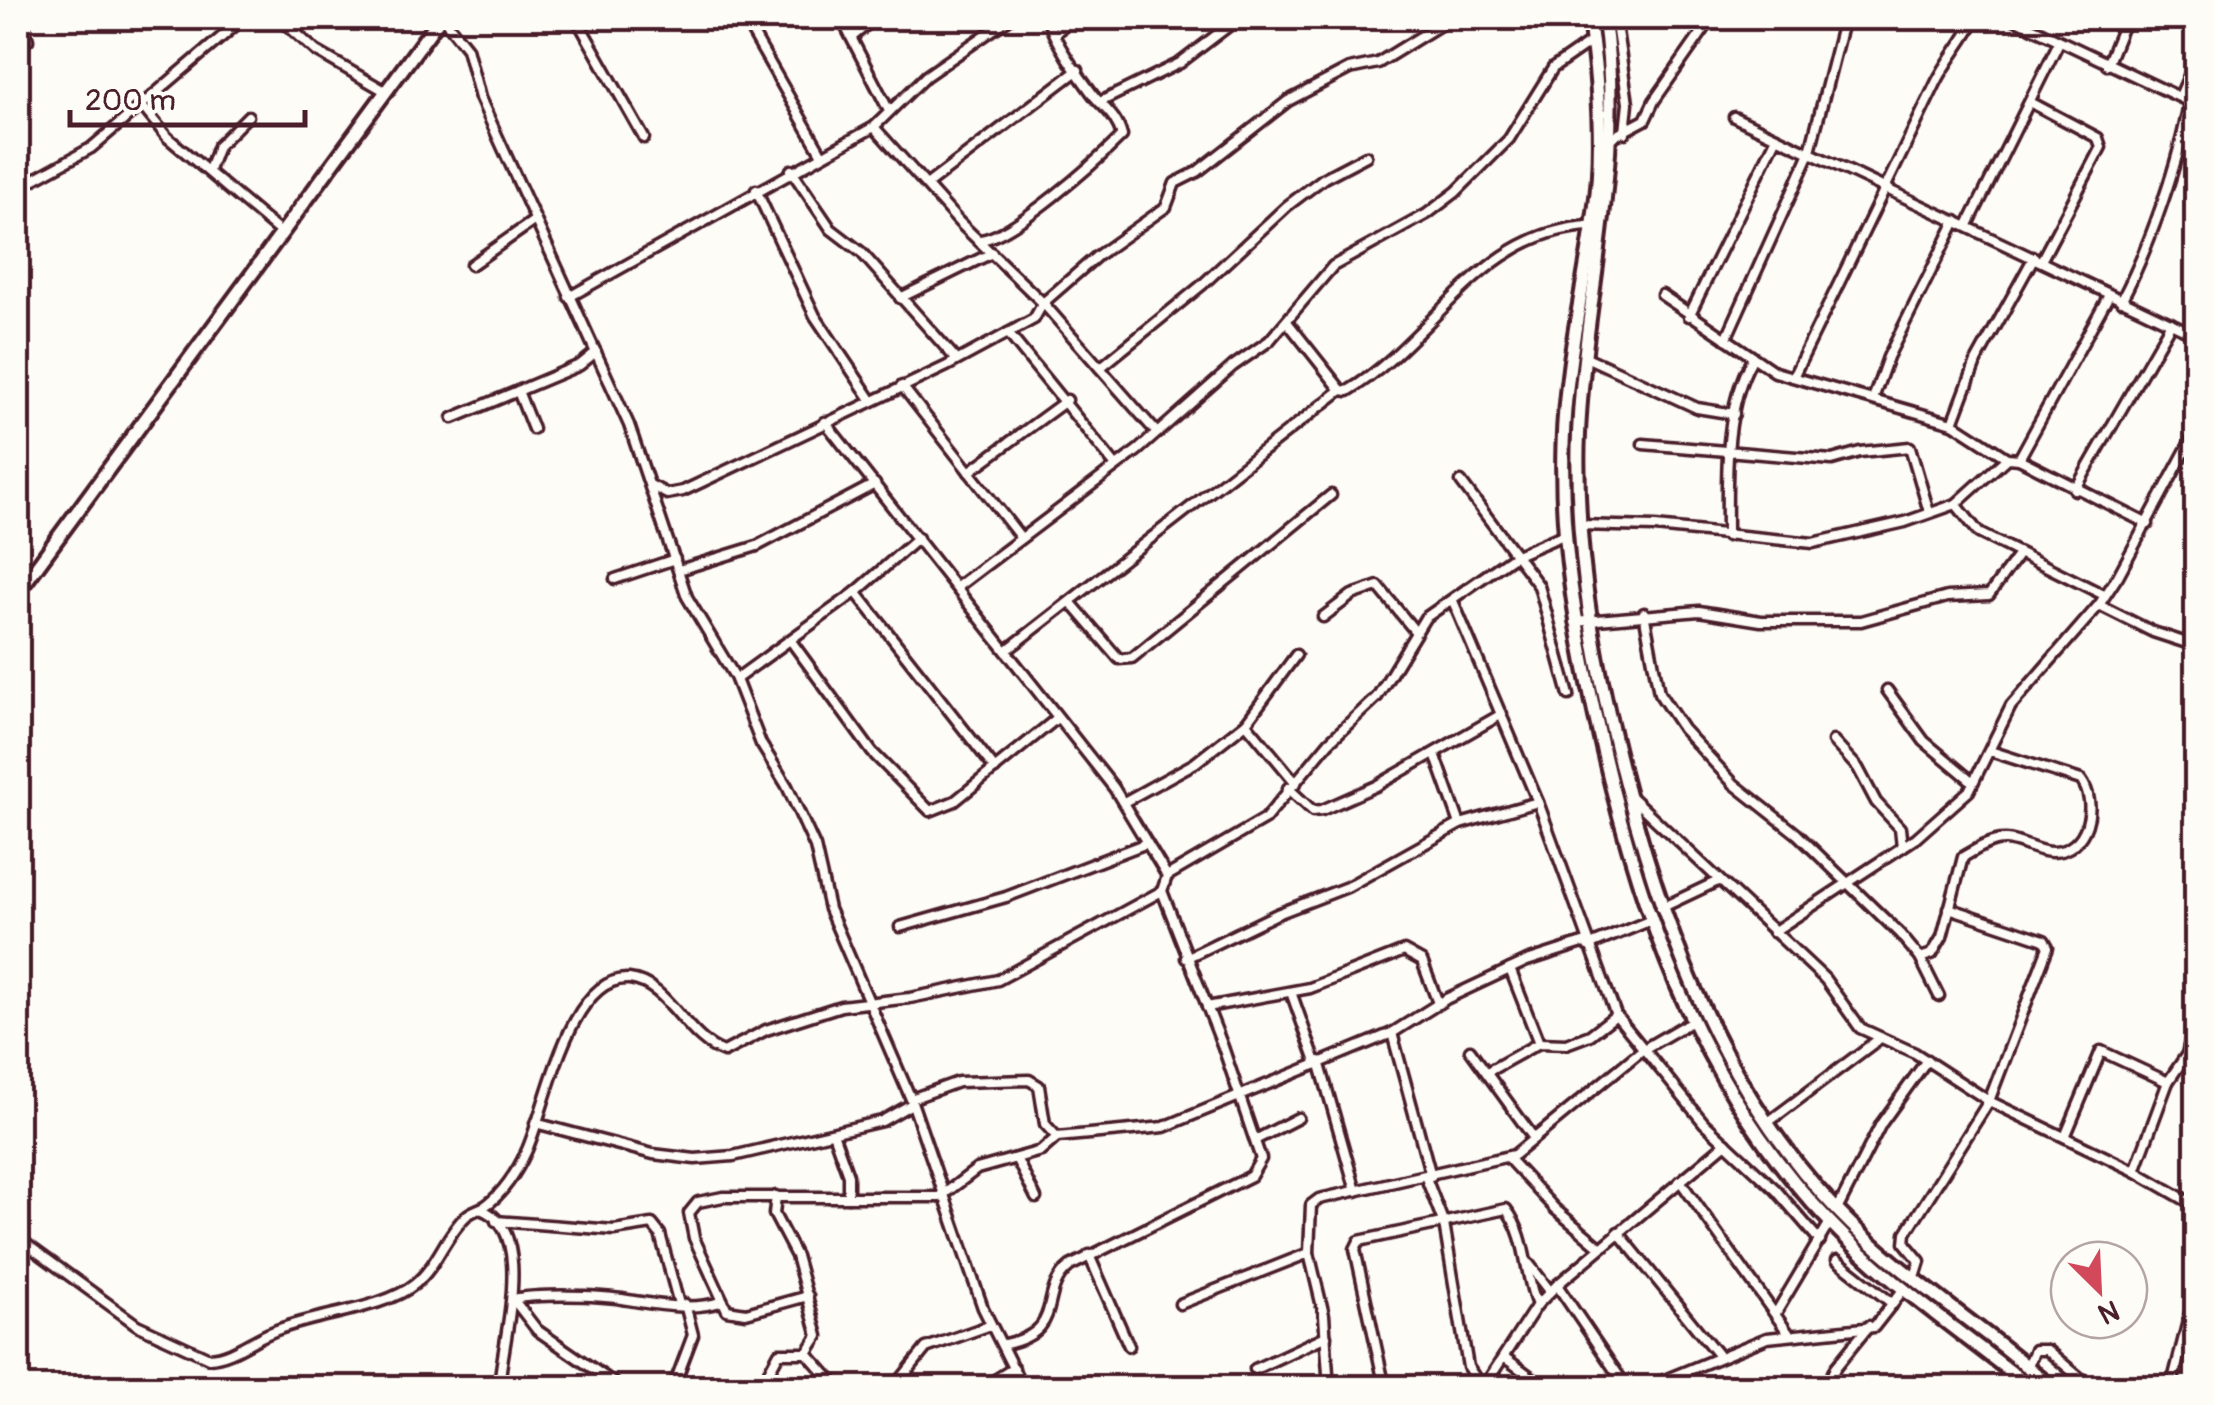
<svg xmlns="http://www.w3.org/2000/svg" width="2214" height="1405" viewBox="0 0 2214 1405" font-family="Pangolin,sans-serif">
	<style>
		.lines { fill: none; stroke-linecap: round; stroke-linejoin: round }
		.stream { stroke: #6f869c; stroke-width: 2.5 }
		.minor-casing { stroke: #4a1f2b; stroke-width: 15 }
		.secondary-casing { stroke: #4a1f2b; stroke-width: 19 }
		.minor { stroke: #fdfcf7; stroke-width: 8 }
		.secondary { stroke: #fdfcf7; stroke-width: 11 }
	</style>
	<rect width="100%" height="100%" fill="#fdfcf7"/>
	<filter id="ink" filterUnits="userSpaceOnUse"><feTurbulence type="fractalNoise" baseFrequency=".01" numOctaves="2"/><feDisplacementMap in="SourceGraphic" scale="20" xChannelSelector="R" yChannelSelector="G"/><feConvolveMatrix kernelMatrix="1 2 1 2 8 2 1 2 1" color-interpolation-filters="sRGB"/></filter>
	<g filter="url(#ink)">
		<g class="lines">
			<path class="stream" d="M2182,1388l14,-11"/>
			<defs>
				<g id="minor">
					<path d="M279,18l37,33 69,40"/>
					<path d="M443,18l24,30 13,50 149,327 58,172 48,80 26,67 26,42 28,61 14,62 82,190 72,209 40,80"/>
					<path d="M576,18l68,120"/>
					<path d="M744,18l77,135"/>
					<path d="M841,18l47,91"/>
					<path d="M1615,18l13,85 -3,30"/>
					<path d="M2012,18l184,87"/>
					<path d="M122,21l4,-3"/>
					<path d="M1054,34l19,-16"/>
					<path d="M852,37l23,-19"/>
					<path d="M18,48l10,-8 -6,-22"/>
					<path d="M2107,65l19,-47"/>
					<path d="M2180,96l16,-36"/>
					<path d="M1100,102l80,-39 59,-45"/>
					<path d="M2030,102l68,36 3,9 -60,114"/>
					<path d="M142,106l25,31 114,96"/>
					<path d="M1734,117l462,218"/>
					<path d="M874,127l85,95 84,81 114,130"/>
					<path d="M1609,139l36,-19 9,-19 58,-83"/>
					<path d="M209,170l9,-24 30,-30"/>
					<path d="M791,170l40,59 30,23 95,107"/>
					<path d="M928,184l150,-114"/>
					<path d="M18,188l73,-40 153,-130"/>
					<path d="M756,190l59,126 57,85"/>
					<path d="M1968,225l91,-183"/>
					<path d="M980,240c32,-3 116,-78 142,-104 -5,-19 -16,-26 -28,-40 -17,-23 -38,-51 -47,-78"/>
					<path d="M471,265l64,-45"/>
					<path d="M1662,295l113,77 178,51 54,35 12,1 129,65"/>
					<path d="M569,297l305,-170 52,-51 84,-58"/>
					<path d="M900,298l92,-45"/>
					<path d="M2121,301c28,-52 59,-142 68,-199"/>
					<path d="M1689,316l87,-177"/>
					<path d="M1288,323l53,67 7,1c86,-51 133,-162 245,-165"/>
					<path d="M1008,333l108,133"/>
					<path d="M1726,339l83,-184 35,-137"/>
					<path d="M1586,357l111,51 37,6"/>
					<path d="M1100,368l102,-83 85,-79 37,-28 42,-22"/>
					<path d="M1794,375c48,-97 94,-194 142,-292 11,-23 29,-42 40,-65"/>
					<path d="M902,386l119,152"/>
					<path d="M1873,399l15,-42 68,-136"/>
					<path d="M453,418l65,-27"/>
					<path d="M825,422l289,366 53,88"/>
					<path d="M1953,423l23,-61 58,-105"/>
					<path d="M533,429l-15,-38 62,-26 16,-13"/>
					<path d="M1643,444l189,16 28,-8 50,-5 19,65"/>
					<path d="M2019,459l90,-164"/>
					<path d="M969,472l98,-72"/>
					<path d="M1461,482l78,104 30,109"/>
					<path d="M652,486l15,8 16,-3 264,-125 87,-47 9,-16 54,-47 69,-49 9,-24 22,-11 91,-71 61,-32 29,-6 73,-45"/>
					<path d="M2075,490l96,-167"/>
					<path d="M1956,504l23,29 125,62"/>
					<path d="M1579,525l76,2 158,16 92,-21 51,-18 51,-46"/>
					<path d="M1727,536c0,-56 -4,-126 25,-177"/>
					<path d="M679,570l78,-24 118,-62"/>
					<path d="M615,579l60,-20"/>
					<path d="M957,587l181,-137 95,-84 36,-25 64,-75 94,-52 29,-22 53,-53 44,-71 39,-27"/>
					<path d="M856,592l139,177"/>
					<path d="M1453,601l85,201 78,213 88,108 72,67 44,51"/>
					<path d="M1072,604l47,55 13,-1 199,-163"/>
					<path d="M2099,605l54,27 43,14"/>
					<path d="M1644,613l15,80 24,36 51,55 63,50 103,100 20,24 19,38"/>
					<path d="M1323,617l29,-22 26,-9 36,44"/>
					<path d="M1575,622l124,-11 62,10h100l86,-24 42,-2 30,-41"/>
					<path d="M791,641l81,111 58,59 25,-10 101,-82"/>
					<path d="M1006,651l335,-261"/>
					<path d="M736,679l120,-87 62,-54"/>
					<path d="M1887,690l37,51 49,41"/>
					<path d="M1246,723l50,-68"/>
					<path d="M1833,741l25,27 18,34 24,26 2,19"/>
					<path d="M1435,754l25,70"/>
					<path d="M1288,788l25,23 9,-1 54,-24 126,-72"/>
					<path d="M1630,796l195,183 35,49 55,25 74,48 146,70 61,35"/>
					<path d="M1124,802l71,-39 51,-40 50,60"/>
					<path d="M1661,908l57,-27"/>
					<path d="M900,927l106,-30 141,-54"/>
					<path d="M1773,932l143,-94 53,-47 42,-85 88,-101 19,-29 78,-145"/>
					<path d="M1588,946l61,-25"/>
					<path d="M1186,958l91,-44 70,-27 113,-63 78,-22"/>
					<path d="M1920,958l12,-4 10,-17 21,-80c12,-7 29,-18 43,-17 15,1 31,12 46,12 36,0 47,-48 29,-72l-91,-29"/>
					<path d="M1510,969l29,74"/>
					<path d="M1291,992l25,70"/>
					<path d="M1207,1007l103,-19 94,-37 18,10 16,42"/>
					<path d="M1392,1033l39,143"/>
					<path d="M1470,1050l63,87"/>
					<path d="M1319,1061l37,130"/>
					<path d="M1489,1071l50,-28 27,1 24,-9 26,-20"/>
					<path d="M911,1099l47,-17 71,-2 10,6 6,38 12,13"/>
					<path d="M535,1123l118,31 42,5 38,-3 149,-35 28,-16"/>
					<path d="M1767,1123l112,-84"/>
					<path d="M833,1133l15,42v22"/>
					<path d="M2065,1137l36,-86 67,31"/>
					<path d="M1257,1139l41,-21"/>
					<path d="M1507,1157l48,52 45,38"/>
					<path d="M1017,1160l19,38"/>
					<path d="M2135,1171l33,-89 19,-28 4,-17"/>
					<path d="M1426,1178l18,46 24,143 10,15h8"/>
					<path d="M1680,1181l109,153"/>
					<path d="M480,1209c58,19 21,135 19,179"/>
					<path d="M1837,1210l44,-86 46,-64"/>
					<path d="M496,1221l118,9 38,-6 8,10 19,70"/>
					<path d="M1618,1232l100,123"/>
					<path d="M18,1238l119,87 72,33c23,-1 42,-18 63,-26 40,-18 112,-22 143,-48 22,-18 30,-48 50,-67 6,-6 13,-7 20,-11 17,-11 33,-36 41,-54 20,-42 42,-177 103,-173 40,4 57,61 95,73l42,-22 75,-24 69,-8 88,-18 164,-89"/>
					<path d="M1089,1255l40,91"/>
					<path d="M1837,1260l56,44"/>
					<path d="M1529,1264l21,27"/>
					<path d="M1914,1280l6,-19 -15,-18 1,-10 83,-132 59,-154 -4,-7 -95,-32"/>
					<path d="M1557,1285l70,103"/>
					<path d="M808,1296l-62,17 -19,-3 -33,-72 -5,-25 9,-11 25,-5h217l37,-28 64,-18 16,-14 107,-10 228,-94 54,-34 81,-38 59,-19"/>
					<path d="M1180,1304l129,-51"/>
					<path d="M1776,1313l54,-91"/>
					<path d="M1005,1344c63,-13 31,-51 65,-78l181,-90 10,-17 -38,-112 -61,-156 5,-15 98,-57 64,-77 48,-45 48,-79 89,-62 49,-21"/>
					<path d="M807,1353l31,35"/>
					<path d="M1504,1357l42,31"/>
					<path d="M2028,1365l7,-15h12l45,38"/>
					<path d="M1255,1369l71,-33"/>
					<path d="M621,1388l-84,-58 -24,-31c25,-5 84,-4 109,0 30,5 71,13 101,2"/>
					<path d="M673,1388l20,-53 -8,-31"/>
					<path d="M760,1388l19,-35h28l11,-17 -22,-80 -22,-42 2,-18"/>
					<path d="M894,1388l32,-40 65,-23"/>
					<path d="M982,1388l32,-20"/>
					<path d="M1329,1388l-5,-73 -15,-62 2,-48 8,-6 195,-44 128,-105 50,-29"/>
					<path d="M1385,1388l-30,-139 4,-8 147,-32c22,28 18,66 31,96"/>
					<path d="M1483,1388l54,-83 20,-20 169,-142"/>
					<path d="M1645,1388l122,-50 107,-11 29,-37"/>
					<path d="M1826,1388l9,-20 34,-42"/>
					<path d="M2171,1388l25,-99"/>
				</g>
				<g id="secondary">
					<path d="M1589,18c9,60 15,130 6,191 -11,79 -30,157 -32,236 -3,95 13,182 33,274 40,184 100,363 233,502 61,64 134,112 202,167"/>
					<path d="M1604,18c22,145 -22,284 -26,429 -2,118 19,229 49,342 41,154 99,305 211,422 65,68 145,114 214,177"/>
					<path d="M18,592l422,-574"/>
				</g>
			</defs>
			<use href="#minor" class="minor-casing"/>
			<use href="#secondary" class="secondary-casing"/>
			<use href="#minor" class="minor"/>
			<use href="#secondary" class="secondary"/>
		</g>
	</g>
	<rect width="2214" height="1405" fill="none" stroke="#fdfcf7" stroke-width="60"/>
	<rect x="30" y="30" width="2154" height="1345" fill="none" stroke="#4a1f2b" stroke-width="4" filter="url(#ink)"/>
	<g transform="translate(2099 1290) rotate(156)"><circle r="48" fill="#fdfcf7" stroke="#b5a4a5" stroke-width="2.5"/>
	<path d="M0-8L18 38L0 25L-18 38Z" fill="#d1495b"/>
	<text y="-15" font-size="28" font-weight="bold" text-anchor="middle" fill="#4a1f2b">N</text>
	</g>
	<path d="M70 110v15h235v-15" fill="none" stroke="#4a1f2b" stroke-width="5"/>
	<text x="85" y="110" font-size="30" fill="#4a1f2b" stroke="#fdfcf7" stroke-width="8" paint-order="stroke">200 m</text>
</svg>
